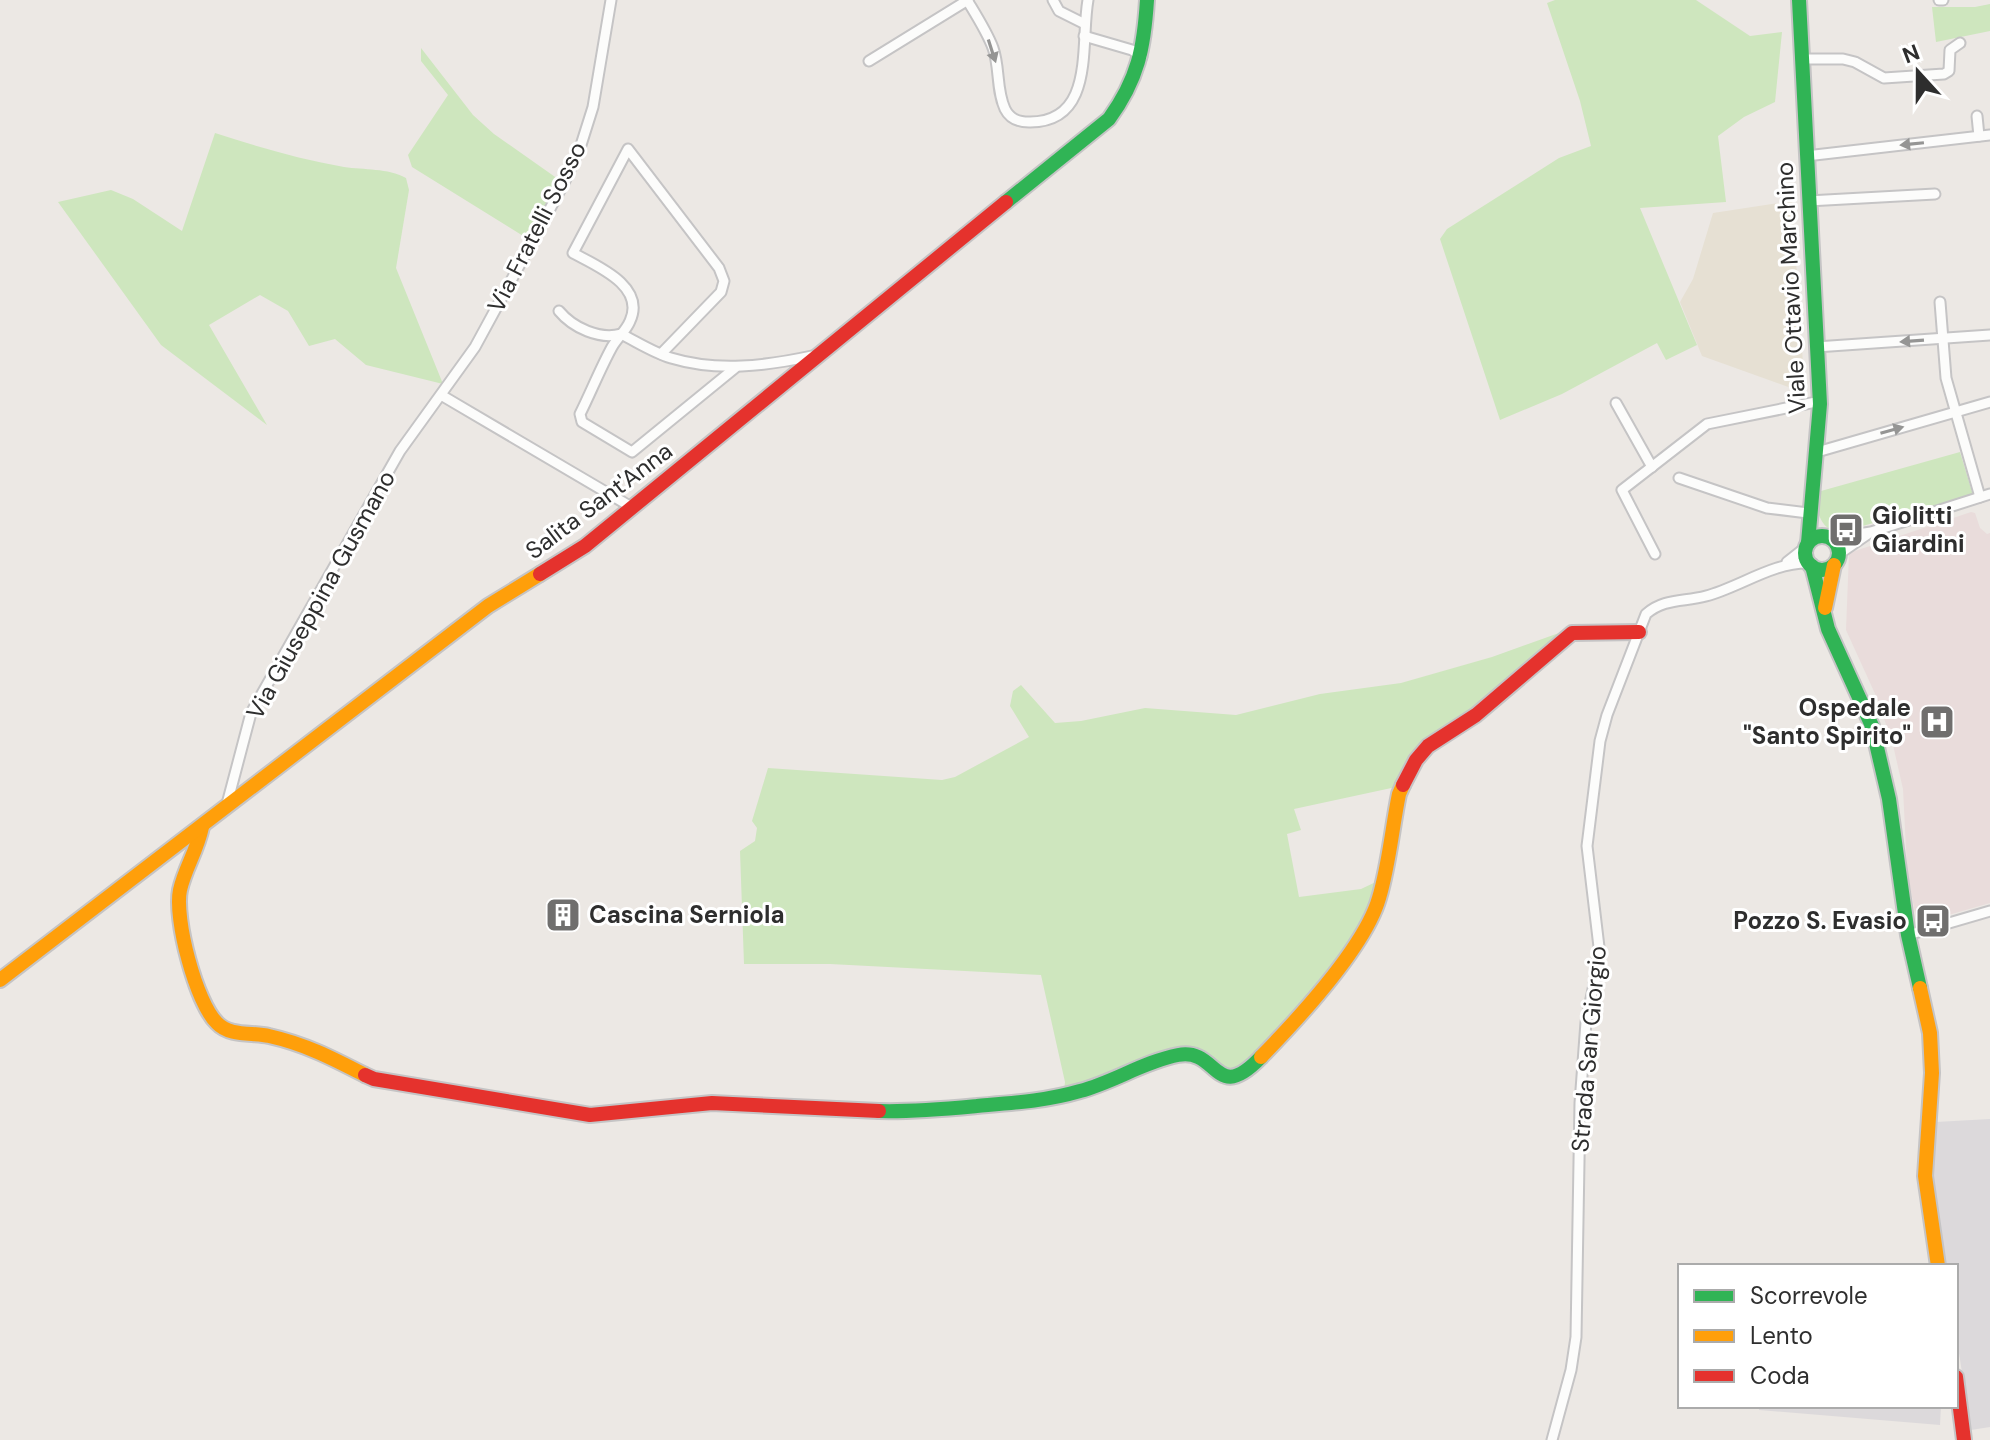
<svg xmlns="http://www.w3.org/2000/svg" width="1990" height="1440" viewBox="0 0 1990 1440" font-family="'DM Sans',sans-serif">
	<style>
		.industrial { fill: #dcd9db }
		.education { fill: #e6e0d3 }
		.medical { fill: #e9dcdb }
		.green { fill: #cee6be }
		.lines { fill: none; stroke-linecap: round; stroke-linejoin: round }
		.street-casing { stroke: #c5c4c5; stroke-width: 13 }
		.fast-casing { stroke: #c5c4c5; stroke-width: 18 }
		.slow-casing { stroke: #c5c4c5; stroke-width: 18 }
		.jam-casing { stroke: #c5c4c5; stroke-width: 18 }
		.street { stroke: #fcfcfb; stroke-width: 9 }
		.fast { stroke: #30b455; stroke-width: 14 }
		.slow { stroke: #ff9f0a; stroke-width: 14 }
		.jam { stroke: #e5322d; stroke-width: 14 }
		.oneway { fill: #959594 }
		.labels { text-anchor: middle; stroke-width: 6; stroke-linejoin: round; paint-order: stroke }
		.street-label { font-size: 24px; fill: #2e2e2e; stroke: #fff }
		.poi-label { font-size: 24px; font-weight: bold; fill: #2e2e2e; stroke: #fff; text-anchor: start }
	</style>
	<rect width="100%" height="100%" fill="#ece8e4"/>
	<g class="industrial">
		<path d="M1990,1119v308l-19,3 -15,-96v-68h-11l-15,-96 6,-48z"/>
		<path d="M1759,1406h182l-1,19 -181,-15z"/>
	</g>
	<path class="education" d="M1792,201l13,192 -103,-37 -22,-54 13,-23 20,-66z"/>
	<path class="medical" d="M1971,512l4,1 5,15 7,6 3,-1v370l-73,21 -10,-55 -4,-80 -10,-44 -16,-47 -31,-68 3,-77z"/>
	<g class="green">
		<path d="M1555,0h141l54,36 32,-4 -7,70 -31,15 -26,19 8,66 -86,6 57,137 -31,15 -9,-17 -95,51 -62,26 -60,-181 7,-10 112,-71 32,-12 -11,-45 -33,-98z"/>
		<path d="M1990,4v27l-54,11 -4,-35h43z"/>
		<path d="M421,48l52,67 21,19 64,45 -30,60 -116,-72 -4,-12 40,-60 -27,-34z"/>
		<path d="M215,133c43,14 85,26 129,34 20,3 44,1 62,11l3,12 -13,78 47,116 -77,-19 -31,-26 -26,7 -21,-35 -28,-16 -51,30 58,100 -106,-80 -103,-143 53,-12 22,9 49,32z"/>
		<path d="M1960,452l13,43 -121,34c-28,4 -28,-2 -38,-26l7,-12z"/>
		<path d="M1573,628l-101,84 -33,18 -14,11 -29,46 -102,22 7,21 -14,4 12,63 62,-8 19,-9 -16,44 -62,83 -58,61 -17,6 -24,-19 -139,36 1,-9 -24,-107 -211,-11h-86l-4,-113 15,-10 2,-13 -5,-7 16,-53 174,12 13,-3 74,-40 -19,-31 3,-15 8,-6 34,38 26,-2 64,-13 91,7 84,-21 81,-11 91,-26z"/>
	</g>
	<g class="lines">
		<defs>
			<g id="street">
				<path d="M967,0c9,15 20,32 26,48 7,19 3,42 12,61 5,10 13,13 24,13 67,1 51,-79 59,-122"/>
				<path d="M1053,0l6,11 24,12"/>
				<path d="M1939,0h4"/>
				<path d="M1084,36l48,14 10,7"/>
				<path d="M1802,59h41l12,3 29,16 60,-4 5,-3 1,-21 10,-7"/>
				<path d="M869,61l99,-61"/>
				<path d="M1977,116l2,20"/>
				<path d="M1806,156l184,-21"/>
				<path d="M1808,201l127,-7"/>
				<path d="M1940,302l6,76 34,119"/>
				<path d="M559,311c14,17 41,29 62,23 16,8 33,19 50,24 46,14 95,8 141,-2"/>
				<path d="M1816,347l174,-12"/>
				<path d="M661,354l60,-62 3,-11 -5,-13 -91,-119 -55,104c24,13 73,33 57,68 -4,10 -13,17 -18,26 -12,22 -21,45 -32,67l2,8 50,30 103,-84"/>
				<path d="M441,395l192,113"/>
				<path d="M1616,403l36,64"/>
				<path d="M1817,452l173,-50"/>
				<path d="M1679,478l88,30 41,5"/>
				<path d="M1831,538l40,-6 119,-38"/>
				<path d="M1655,554l-33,-64 85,-66 114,-23"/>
				<path d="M1839,554l29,-20"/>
				<path d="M1787,562l19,-15"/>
				<path d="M227,804l24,-91 149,-262 75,-104 89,-164 17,-38 12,-38 18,-107"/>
				<path d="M1908,935l82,-24"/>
				<path d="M1552,1440l19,-70 5,-33 4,-234 6,-81 10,-47 3,-28 -12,-101 13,-105 7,-26 39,-101c18,-16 38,-12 60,-18 34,-9 67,-34 103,-33"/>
			</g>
			<g id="fast">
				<path d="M1799,0l21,404 -12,139"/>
				<path d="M1006,202l103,-83c29,-40 35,-71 38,-119"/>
				<circle cx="1822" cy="553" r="17"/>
				<path d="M1812,566l16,63 44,97 17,73 19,136 12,53"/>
				<path d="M879,1111c33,1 65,-2 98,-5 35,-3 69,-5 103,-15 34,-9 63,-29 98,-36 41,-8 36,51 83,2"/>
			</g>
			<g id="slow">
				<path d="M1825,608l9,-43"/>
				<path d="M202,827c-5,24 -17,41 -22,63 -6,28 16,113 37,133 13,14 36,9 52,13 36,8 63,22 96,39"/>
				<path d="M0,980l488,-374 52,-32"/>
				<path d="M1920,988l10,45 2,40 -7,103 13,90"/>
				<path d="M1261,1057c36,-37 104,-110 118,-159 10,-33 13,-70 20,-104l4,-9"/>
			</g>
			<g id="jam">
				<path d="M540,574l45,-28 421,-344"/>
				<path d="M1403,785l13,-25 12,-14 48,-31 96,-82 67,-1"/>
				<path d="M365,1075l9,4 216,36 122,-12 167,8"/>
				<path d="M1956,1377l8,63"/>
			</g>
		</defs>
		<use href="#street" class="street-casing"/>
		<use href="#fast" class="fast-casing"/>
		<use href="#slow" class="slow-casing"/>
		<use href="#jam" class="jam-casing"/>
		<use href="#street" class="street"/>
		<use href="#fast" class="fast"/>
		<use href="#slow" class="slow"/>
		<use href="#jam" class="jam"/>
	</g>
	<defs><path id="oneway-solid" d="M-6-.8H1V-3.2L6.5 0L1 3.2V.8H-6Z" transform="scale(2)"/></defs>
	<g class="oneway">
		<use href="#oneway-solid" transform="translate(992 51) rotate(72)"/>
		<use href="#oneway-solid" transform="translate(1912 144) rotate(174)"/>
		<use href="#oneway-solid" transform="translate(1912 341) rotate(176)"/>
		<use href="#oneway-solid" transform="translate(1892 430) rotate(-16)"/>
	</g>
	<defs>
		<symbol id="bus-square" viewBox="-11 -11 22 22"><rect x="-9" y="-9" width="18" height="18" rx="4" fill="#706f6e" stroke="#fff"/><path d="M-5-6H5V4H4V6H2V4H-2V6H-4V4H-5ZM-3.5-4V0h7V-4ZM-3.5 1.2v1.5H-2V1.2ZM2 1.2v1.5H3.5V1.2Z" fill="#fff"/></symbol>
		<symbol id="hospital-square" viewBox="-11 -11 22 22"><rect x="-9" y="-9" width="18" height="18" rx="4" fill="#706f6e" stroke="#fff"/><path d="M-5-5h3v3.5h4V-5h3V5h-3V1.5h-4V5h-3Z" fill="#fff"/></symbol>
		<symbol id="building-square" viewBox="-11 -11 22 22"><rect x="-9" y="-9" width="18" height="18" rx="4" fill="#706f6e" stroke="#fff"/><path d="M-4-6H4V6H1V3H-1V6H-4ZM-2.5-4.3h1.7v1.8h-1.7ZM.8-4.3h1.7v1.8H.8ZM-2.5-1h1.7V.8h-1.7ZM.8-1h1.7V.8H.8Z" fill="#fff"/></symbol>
	</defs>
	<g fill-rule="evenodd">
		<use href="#bus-square" x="1826" y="510" width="40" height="40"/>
		<use href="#hospital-square" x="1917" y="702" width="40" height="40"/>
		<use href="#building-square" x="543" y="895" width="40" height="40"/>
		<use href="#bus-square" x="1913" y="901" width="40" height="40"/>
	</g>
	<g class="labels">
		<g class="street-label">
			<text transform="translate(537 227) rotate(-63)" y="8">Via Fratelli Sosso</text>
			<text transform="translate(1791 288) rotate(-93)" y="8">Viale Ottavio Marchino</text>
			<text transform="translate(599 501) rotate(-37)" y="8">Salita Sant'Anna</text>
			<text transform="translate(321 595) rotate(-61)" y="8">Via Giuseppina Gusmano</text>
			<text transform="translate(1589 1049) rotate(-85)" y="8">Strada San Giorgio</text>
		</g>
		<g class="poi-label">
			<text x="1872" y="524">Giolitti<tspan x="1872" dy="28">Giardini</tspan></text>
			<text x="1911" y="716" text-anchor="end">Ospedale<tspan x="1911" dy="28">"Santo Spirito"</tspan></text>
			<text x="589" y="923">Cascina Serniola</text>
			<text x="1907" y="929" text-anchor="end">Pozzo S. Evasio</text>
		</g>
	</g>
	<rect x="1678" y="1264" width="280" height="144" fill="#ffffff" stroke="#ababab" stroke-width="2"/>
	<rect x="1694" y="1290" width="40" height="12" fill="#30b455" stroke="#ababab" stroke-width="2"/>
	<text x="1750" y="1304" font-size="24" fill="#2e2e2e">Scorrevole</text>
	<rect x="1694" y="1330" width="40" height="12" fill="#ff9f0a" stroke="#ababab" stroke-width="2"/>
	<text x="1750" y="1344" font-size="24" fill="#2e2e2e">Lento</text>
	<rect x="1694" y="1370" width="40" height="12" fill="#e5322d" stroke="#ababab" stroke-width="2"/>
	<text x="1750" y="1384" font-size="24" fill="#2e2e2e">Coda</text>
	<g transform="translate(1918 72) rotate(339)" stroke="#ffffff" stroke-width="6" paint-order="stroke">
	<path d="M0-6L14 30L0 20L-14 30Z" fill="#2e2e2e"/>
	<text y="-12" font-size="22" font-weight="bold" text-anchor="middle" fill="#2e2e2e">N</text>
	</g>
</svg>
